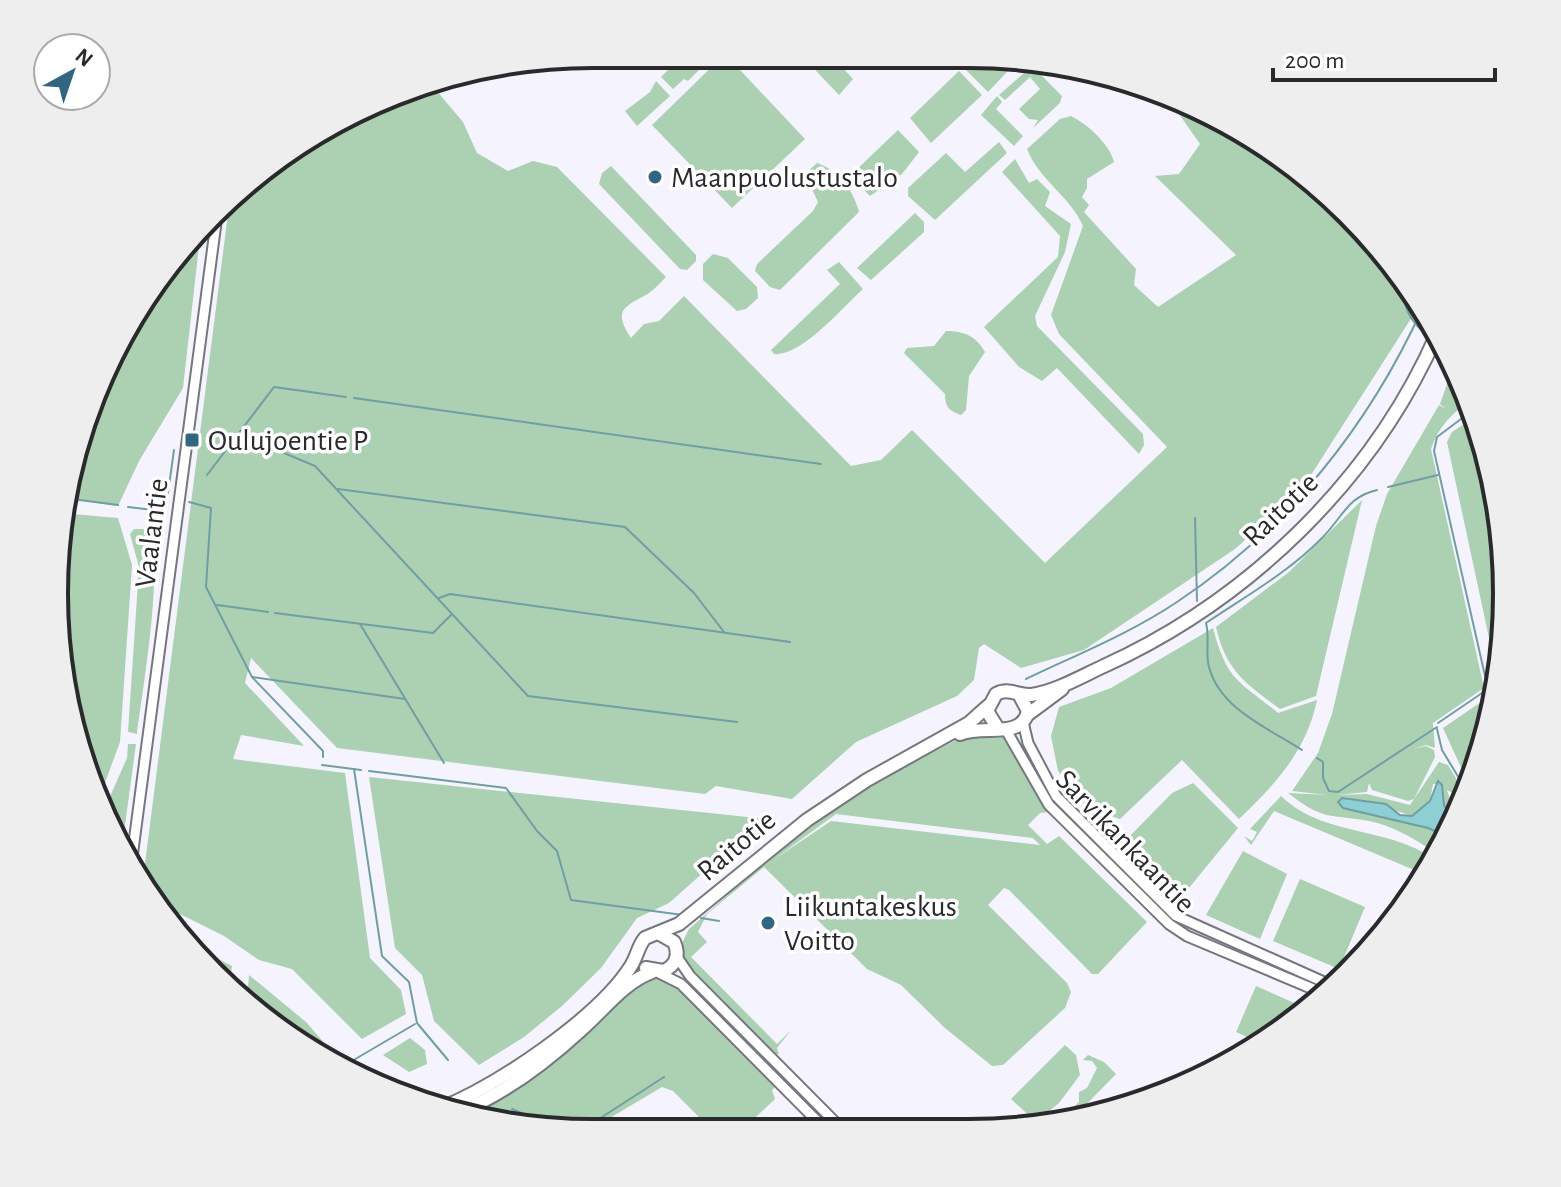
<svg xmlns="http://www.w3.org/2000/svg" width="1561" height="1187" viewBox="0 0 1561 1187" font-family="'Alegreya Sans',sans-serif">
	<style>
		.green { fill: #abd0b2; fill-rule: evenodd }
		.water { fill: #8ecfd6; stroke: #709ea3; stroke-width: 2 }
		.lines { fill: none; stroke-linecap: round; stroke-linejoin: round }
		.stream { stroke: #709ea3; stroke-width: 2 }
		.minor-casing { stroke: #76767e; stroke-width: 13 }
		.major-casing { stroke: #76767e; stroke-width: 16 }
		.minor { stroke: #fff; stroke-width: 9 }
		.major { stroke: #fff; stroke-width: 12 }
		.poi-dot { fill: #306681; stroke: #fff; stroke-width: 3 }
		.labels { text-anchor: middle; stroke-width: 7; stroke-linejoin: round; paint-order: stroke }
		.poi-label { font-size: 30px; fill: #2a2a2d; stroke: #fff; text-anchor: start }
		.street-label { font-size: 30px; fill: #2a2a2d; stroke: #fff }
		.rim { fill: none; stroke: #2a2a2d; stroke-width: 4 }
	</style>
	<rect width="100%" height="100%" fill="#f5f4fe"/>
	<g class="green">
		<path d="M684,54h16l4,4 11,-4 -27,27 -4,-2 -11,10 -12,-12 16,-16 4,4 3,-2 -4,-5z"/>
		<path d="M725,54l80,85 -73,69 -80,-83z"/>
		<path d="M801,55h30l22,24 -14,16z"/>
		<path d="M973,55l47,3 -32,34 -24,-24z"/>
		<path d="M1032,66l30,30 -2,7 -27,25 5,-8 -9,-1 -10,-10 21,-20 -10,-12 -25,23 -6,-5z"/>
		<path d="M959,71l23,24 -51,48 -21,-25z"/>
		<path d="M451,73l-15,17 27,32 14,31 31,18 25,-10 24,6 109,110c-6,6 -13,14 -20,18 -23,12 -33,16 -15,43l13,-14 15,-3 25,-25 167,170 30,-6 31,-30 133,133 122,-116 -108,-113 -8,-19 32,-89c-13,-30 -44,-46 -56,-77l33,-30 11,-3c16,8 39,28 43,46l-27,17v9l-5,9 7,8 -5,7 52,57 -2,16 24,22 78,-52 -81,-79 24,-2 21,-30 -21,-30c72,-8 209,128 242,189l-119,186 -67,60 -151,101 -63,18 -37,-24 -5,4 -5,32 -17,16 -101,46 -64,57 -76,-13 -11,8 -368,-46 -86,-90 -6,25 59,63 -63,-11 -8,24 112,14 25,185 31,32 5,24 -44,25 -70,-70 -33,-9 -35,-24 -74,-37 -8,-12 88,-689 93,-71z"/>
		<path d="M656,81l14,15 -33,30 -12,-15 25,-19z"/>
		<path d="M997,96l5,6 -6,7 27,27 -9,10 -33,-31z"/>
		<path d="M898,130l21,22 -17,22 -32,22 -20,-20z"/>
		<path d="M999,142l8,11 -72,67 -27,-24v-8l38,-35 19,19z"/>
		<path d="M1015,159l14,24 8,-4 13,13 -5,14 26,18 -6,28 -30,64 2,10 106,108 1,11 -5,9 -82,-86 -15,13 -23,-14 -35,-40 74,-70 2,-21 -58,-64z"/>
		<path d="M817,163c21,7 37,28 42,49l-79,78 -10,-3 -15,-16 2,-7 56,-53 5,-9 -13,-28z"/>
		<path d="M611,166l85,89v6l-9,9 -7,-1 -81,-85 3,-11z"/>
		<path d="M915,213l9,9v10l-53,48 -14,-12z"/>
		<path d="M201,228l-18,160 -44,73 -21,45 -54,-8 46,-144 9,-1 36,-62z"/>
		<path d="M713,254l15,4 29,29 1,11 -12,11 -9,2 -34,-31v-16z"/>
		<path d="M839,262l24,27c-20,18 -62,68 -89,65l-3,-4 69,-66 -13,-14z"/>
		<path d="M946,331c18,0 30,5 39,21l-16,24 -3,34 -5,5c-12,-4 -16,-8 -16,-21l-41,-41 3,-5 27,-2z"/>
		<path d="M1454,364l16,36c-18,14 -32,27 -39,49l53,239 -51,35 2,25 -9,-3 -13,4 13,-3 8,4 1,7 -21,42 -6,2 -36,-11 -3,-7 -2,9 -30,3 30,-1 43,11 29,-43 9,3 19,32 -8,15 -6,-19 -6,-3 9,28 -2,5 -10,-18 -2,-20 -9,-1 -3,17 -18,15 -39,-13 -31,-5 101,36 3,2 -9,18c-20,-14 -43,-28 -68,-33 -40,-7 -45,0 -81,-28l39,2 -35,-4 26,-38 14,-39 44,-188 11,-32 52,-89 7,4 -6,-5z"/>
		<path d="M1475,417l22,71 10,105 -9,87 -51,-238 5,-10z"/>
		<path d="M1362,500l-46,196 -36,13c-34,-25 -54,-38 -64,-82l73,-55z"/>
		<path d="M72,514l46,4 14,47 -12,177 -21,57 -17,-33 -27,-138 8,-112z"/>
		<path d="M134,529h13c19,30 -5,163 -10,205l-9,-2 11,-165 -9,-33z"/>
		<path d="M1213,628c14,53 25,52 65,85l39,-13c-10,50 -42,85 -78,119l-57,-59 -62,59 -33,-11 -29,-37 -7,-35 8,-29 52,-19z"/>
		<path d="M1497,691v7l-27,89 -27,-59z"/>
		<path d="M1001,733c23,19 30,52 48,75v4l-9,1 -12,12 19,19 12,-8 88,86 -49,52h-6l-83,-84 -5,-2 -16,17 79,78 4,9 -6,16 -62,57 -11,1 -47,-38 -44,-43 -34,-16 -103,-102 -57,47 -9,18 9,10 -16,15 86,87 14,-14 -14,18 2,6h-6c-22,-21 -81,-70 -91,-95 -4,-11 2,-20 7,-30l121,-106 63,-40 89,-46zM836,814l197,24 7,7 -209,-24 -58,39z"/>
		<path d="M128,744h8l-14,103 -18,-37 23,-52z"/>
		<path d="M369,777l406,43 -44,28 -62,55 -32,15 -36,50 -39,38 -38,31 -45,28 -45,-44 -12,-46 -27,-27z"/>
		<path d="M1193,783l45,45 -54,66 -58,-54 46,-47z"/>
		<path d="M1281,796c42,41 107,30 153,63l-8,16 -152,-64 -23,34 -7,-9 8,5 5,-9 -7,-3z"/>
		<path d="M1243,851l44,23 -27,65 -54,-24z"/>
		<path d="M1300,879l65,28 -26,62 -66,-28z"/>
		<path d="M184,941l48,25 -3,22 -17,-13z"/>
		<path d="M653,974l28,13 96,98 -5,5 3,9 -31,29h-34l-37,-37 -11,-4 -69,41h-70l-62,-14z"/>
		<path d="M249,975l57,47 27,31 -10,7 -76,-58z"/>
		<path d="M1256,986l52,23 -45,35 -27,-12z"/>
		<path d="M410,1038l15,12 2,14 -18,8 -26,-17z"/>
		<path d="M1065,1045l11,10 4,20 -21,28 -23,19 -25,-23z"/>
		<path d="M1088,1055l16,7 12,12 -40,41 -5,-5 8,-8v-10l8,-4 10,-20 -5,-7 -9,-1z"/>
	</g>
	<path class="water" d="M1438,781l4,4 2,20 10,18 -8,13 -18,-8 -85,-20 -5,-6 4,-4 44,6 14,11 12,1 18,-15z"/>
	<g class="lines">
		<g class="stream">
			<path d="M1398,271c5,25 6,48 29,63"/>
			<path d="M354,398l467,66"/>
			<path d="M239,434l76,32 213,230 209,26"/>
			<path d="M207,475l67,-88 72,10"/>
			<path d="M1388,487l50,-12"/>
			<path d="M338,489l287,38 69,66 30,39"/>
			<path d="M64,498l54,7"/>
			<path d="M189,502l22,6 -5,79 46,90 71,74v6"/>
			<path d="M128,507l34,4 4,-4 8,-57"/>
			<path d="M1195,518l2,83"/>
			<path d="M439,598l11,-4 340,48"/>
			<path d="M217,605l51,7"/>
			<path d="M275,613l158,20 18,-18"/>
			<path d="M360,624l84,139"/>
			<path d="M253,677l152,22"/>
			<path d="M1026,679c50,-24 105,-46 151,-77 110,-73 192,-176 246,-295"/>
			<path d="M1438,723l50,-34 -54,-238 3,-14 36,-27"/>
			<path d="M1437,729l5,21 26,43"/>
			<path d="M1302,750c-34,-22 -82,-41 -93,-83 -4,-14 1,-29 -3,-44 40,-27 83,-51 116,-85 21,-21 25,-41 55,-48"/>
			<path d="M1317,758l6,4v16l6,13 9,1 99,-65"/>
			<path d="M322,765l39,5"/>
			<path d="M354,769l28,187 27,26 8,41 31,37"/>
			<path d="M369,771l137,17 31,43 20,20 14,49 112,15"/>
			<path d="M701,918l18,3"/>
			<path d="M340,1068l75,-44"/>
			<path d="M512,1109l16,7 67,5"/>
			<path d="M585,1128l79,-51"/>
		</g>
		<defs>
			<g id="minor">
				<path d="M1023,722l5,21 28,53 120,120 159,71"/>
				<path d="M1006,730l43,75 120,119 18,12 138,58"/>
				<path d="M131,865l87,-657"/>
				<path d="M677,957l13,19 151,152"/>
				<path d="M659,973l22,11 143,144"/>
			</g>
			<g id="major">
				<path d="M1027,715l35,-26"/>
				<path d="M997,727l-10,-16 9,-17c13,-7 21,2 35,1 24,-3 51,-19 73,-29 145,-66 269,-186 333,-332"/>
				<path d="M960,734c24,-10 62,6 68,-23l-9,-17"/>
				<path d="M646,968l17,3c13,-5 17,-16 11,-29l-16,-9"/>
				<path d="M439,1109c58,-23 159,-91 192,-143 6,-9 7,-20 14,-28l34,-14 128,-104 60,-40 102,-57 19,-17"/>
				<path d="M457,1113c46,-18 88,-50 124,-83 22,-19 43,-48 71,-58"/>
			</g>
		</defs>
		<use href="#minor" class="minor-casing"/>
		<use href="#major" class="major-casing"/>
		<use href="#minor" class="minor"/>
		<use href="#major" class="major"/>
	</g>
	<g class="poi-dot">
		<circle cx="655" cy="177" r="8"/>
		<rect x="184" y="432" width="16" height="16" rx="4"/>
		<circle cx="768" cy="923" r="8"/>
	</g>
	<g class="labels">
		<g class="poi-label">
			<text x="671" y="187">Maanpuolustustalo</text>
			<text x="208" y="450">Oulujoentie P</text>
			<text x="784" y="916">Liikuntakeskus<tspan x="784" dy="34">Voitto</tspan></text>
		</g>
		<g class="street-label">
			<text transform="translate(1280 509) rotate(-44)" y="10">Raitotie</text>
			<text transform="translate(151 533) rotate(-83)" y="10">Vaalantie</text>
			<text transform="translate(1126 841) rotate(46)" y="10">Sarvikankaantie</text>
			<text transform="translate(736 845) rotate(-40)" y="10">Raitotie</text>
		</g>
	</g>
	<path d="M0 0H1561V1187H0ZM593 68H968A525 525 0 0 1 1493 593V594A525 525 0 0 1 968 1119H593A525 525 0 0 1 68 594V593A525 525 0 0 1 593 68Z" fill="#eee" fill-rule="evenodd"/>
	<path class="rim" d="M593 68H968A525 525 0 0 1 1493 593V594A525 525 0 0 1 968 1119H593A525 525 0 0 1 68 594V593A525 525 0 0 1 593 68Z"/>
	<g transform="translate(72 72) rotate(40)"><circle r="38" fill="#ffffff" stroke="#aaaaab" stroke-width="2"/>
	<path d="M0-6L14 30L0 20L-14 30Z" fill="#306681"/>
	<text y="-12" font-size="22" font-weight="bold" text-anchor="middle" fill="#2a2a2d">N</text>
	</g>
	<path d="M1273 68v12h222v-12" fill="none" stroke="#2a2a2d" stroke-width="4"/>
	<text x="1285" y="68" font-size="24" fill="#2a2a2d" stroke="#ffffff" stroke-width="6" paint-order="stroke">200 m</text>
</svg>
